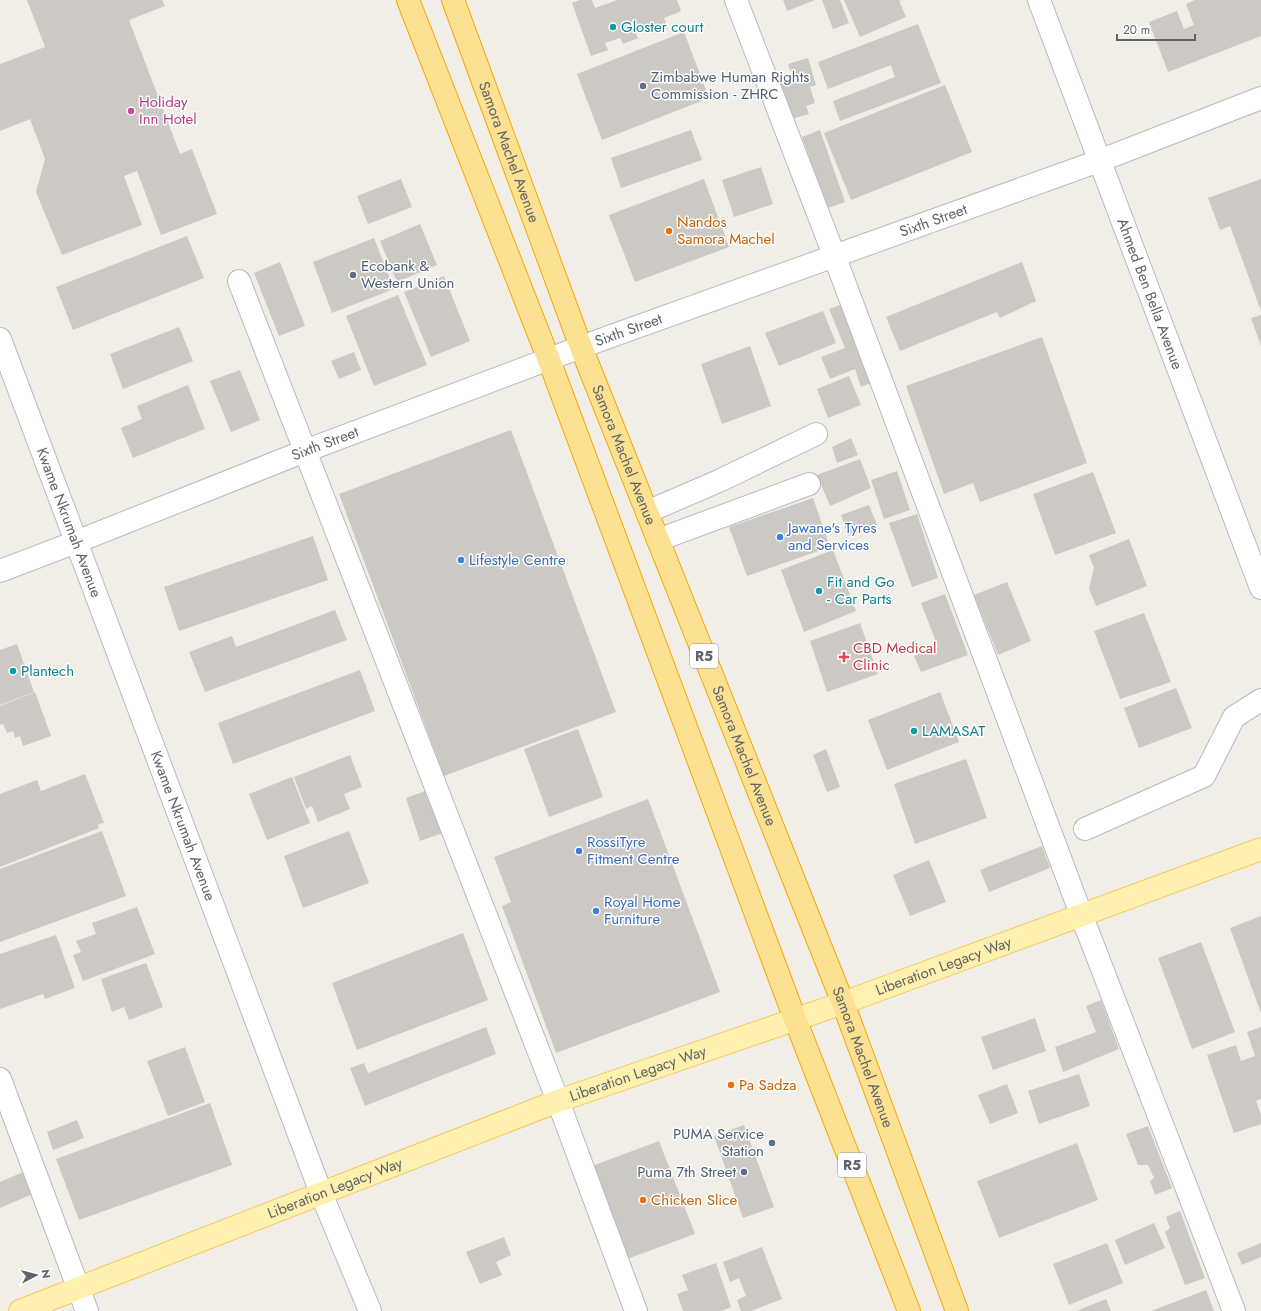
<svg xmlns="http://www.w3.org/2000/svg" width="1261" height="1311" viewBox="0 0 1261 1311" font-family="Jost,sans-serif">
	<style>
		.building { fill: #ccc9c4 }
		.lines { fill: none; stroke-linecap: round; stroke-linejoin: round }
		.minor-casing { stroke: #b7babd; stroke-width: 24 }
		.major-casing { stroke: #f1c760; stroke-width: 24 }
		.highway-casing { stroke: #f6a802; stroke-width: 24 }
		.minor { stroke: #fff; stroke-width: 22 }
		.major { stroke: #fef1af; stroke-width: 22 }
		.highway { stroke: #fce193; stroke-width: 22 }
		.culture-dot { fill: #0f9aa8; stroke: #fff; stroke-width: 1.5 }
		.service-dot { fill: #5c6f8a; stroke: #fff; stroke-width: 1.5 }
		.hotel-dot { fill: #d1479c; stroke: #fff; stroke-width: 1.5 }
		.food-dot { fill: #e8710a; stroke: #fff; stroke-width: 1.5 }
		.shop-dot { fill: #3f7fe0; stroke: #fff; stroke-width: 1.5 }
		.health-dot { fill: #e0444e; stroke: #fff; stroke-width: 1.5 }
		.labels { text-anchor: middle; stroke-width: 3; stroke-linejoin: round; paint-order: stroke }
		.shield { fill: #fff; stroke: #8f9295; stroke-width: 1 }
		.shield-label { font-size: 14px; font-weight: bold; fill: #5f6367 }
		.culture-label { font-size: 15px; fill: #0d838f; stroke: #fff; text-anchor: start }
		.service-label { font-size: 15px; fill: #4e5e75; stroke: #fff; text-anchor: start }
		.hotel-label { font-size: 15px; fill: #b23c85; stroke: #fff; text-anchor: start }
		.street-label { font-size: 15px; fill: #5f6367; stroke: #fff }
		.food-label { font-size: 15px; fill: #c56008; stroke: #fff; text-anchor: start }
		.shop-label { font-size: 15px; fill: #366cbe; stroke: #fff; text-anchor: start }
		.health-label { font-size: 15px; fill: #be3a42; stroke: #fff; text-anchor: start }
	</style>
	<rect width="100%" height="100%" fill="#f1eee7"/>
	<g class="building">
		<path d="M27,0h135l3,6 -36,14 51,134 12,-5 25,65 -56,21 -24,-64 -13,5 18,49 -80,30 -26,-63 9,-33 -15,-40 -30,12v-67l45,-17z"/>
		<path d="M580,0h12l3,8 22,-8h60l4,11 -17,7 4,10 -16,6 -3,-8 -14,5 3,7 -15,6 -3,-6 -15,5 3,7 -17,6 -19,-53z"/>
		<path d="M783,0h32l-28,11z"/>
		<path d="M822,0h18l9,23 -16,6z"/>
		<path d="M844,0h58l-3,1 7,16 -46,20z"/>
		<path d="M1195,0h66v36l-93,36 -19,-50 28,-11 7,18 10,-4 -8,-21z"/>
		<path d="M918,24l23,59 -101,38 -7,-20 62,-24 -4,-12 -63,24 -10,-27z"/>
		<path d="M684,32l25,66 -107,42 -25,-66z"/>
		<path d="M808,58l8,27 -6,2 5,16 -9,3 3,8 -17,5 -12,-37 13,-4 -5,-14z"/>
		<path d="M945,85l27,67 -121,48 -27,-67z"/>
		<path d="M691,130l11,30 -81,28 -10,-30z"/>
		<path d="M820,130l25,72 -17,6 -26,-71z"/>
		<path d="M761,167l12,37 -39,13 -12,-37z"/>
		<path d="M401,179l11,28 -44,17 -11,-28z"/>
		<path d="M704,179l25,68 -94,35 -26,-67z"/>
		<path d="M1261,179v132l-31,-85 -10,4 -12,-32z"/>
		<path d="M420,224l17,41 -40,17 -17,-41z"/>
		<path d="M187,236l17,42 -131,52 -17,-43z"/>
		<path d="M374,238l20,51 -62,24 -19,-51z"/>
		<path d="M280,262l25,64 -26,10 -25,-63z"/>
		<path d="M1022,262l14,39 -36,17 -3,-6 -97,39 -14,-34z"/>
		<path d="M444,276l26,65 -39,16 -27,-65z"/>
		<path d="M398,295l29,70 -53,21 -28,-70z"/>
		<path d="M845,303l30,78 -14,6 -6,-18 -25,10 -9,-22 24,-9 -16,-39z"/>
		<path d="M823,311l13,32 -57,23 -14,-33z"/>
		<path d="M1261,315v31l-10,-28z"/>
		<path d="M179,327l14,34 -70,28 -13,-35z"/>
		<path d="M1042,337l45,126 -107,39 -7,-19 -29,11 -38,-108z"/>
		<path d="M750,346l21,60 -49,18 -21,-60z"/>
		<path d="M354,352l7,18 -22,9 -8,-18z"/>
		<path d="M240,370l20,50 -29,12 -21,-51z"/>
		<path d="M849,376l12,29 -33,13 -11,-29z"/>
		<path d="M188,385l17,44 -72,29 -12,-30 21,-9 -5,-13z"/>
		<path d="M511,430l105,282 -172,64 -105,-282z"/>
		<path d="M851,438l7,17 -21,8 -5,-16z"/>
		<path d="M860,459l11,29 -41,18 -13,-31z"/>
		<path d="M897,471l13,39 -26,9 -13,-39z"/>
		<path d="M1093,472l23,61 -61,22 -22,-61z"/>
		<path d="M813,498l17,49 -83,29 -18,-49z"/>
		<path d="M869,505l8,20 -29,11 -7,-21z"/>
		<path d="M917,514l21,64 -26,9 -23,-64z"/>
		<path d="M313,536l15,44 -149,51 -15,-44z"/>
		<path d="M1129,539l18,47 -51,20 -7,-17 5,-21 -5,-13z"/>
		<path d="M833,550l23,61 -52,21 -23,-62z"/>
		<path d="M1007,582l24,59 -33,14 -24,-60z"/>
		<path d="M945,594l23,61 -47,17 -7,-16 24,-9 -17,-44z"/>
		<path d="M335,610l12,30 -142,52 -16,-40 43,-16 4,11z"/>
		<path d="M1144,613l27,69 -51,17 -26,-68z"/>
		<path d="M860,623l18,51 -51,18 -17,-51z"/>
		<path d="M17,644l17,48 -34,13v-55z"/>
		<path d="M360,670l15,41 -142,53 -15,-41z"/>
		<path d="M1176,688l16,40 -53,20 -15,-40z"/>
		<path d="M35,692l16,44 -28,10 -3,-10 -5,2 -2,-7 -6,2 -4,-9 -3,1v-19z"/>
		<path d="M940,692l19,50 -72,28 -19,-50z"/>
		<path d="M578,729l25,68 -54,20 -25,-68z"/>
		<path d="M826,749l14,38 -13,5 -14,-37z"/>
		<path d="M350,755l12,32 -18,7 6,15 -32,13 -6,-16 -6,3 -12,-32z"/>
		<path d="M966,759l21,59 -72,26 -21,-60z"/>
		<path d="M85,774l19,49 -6,1 1,4 -99,39v-73l37,-14 4,11z"/>
		<path d="M292,777l18,46 -43,17 -18,-46z"/>
		<path d="M428,790l15,43 -23,8 -14,-43z"/>
		<path d="M648,799l72,193 -164,61 -54,-147 9,-4 -17,-45z"/>
		<path d="M102,831l24,65 -126,46v-73z"/>
		<path d="M349,831l20,52 -66,25 -19,-52z"/>
		<path d="M1042,846l8,22 -61,24 -9,-22z"/>
		<path d="M929,860l17,42 -36,14 -17,-41z"/>
		<path d="M137,907l18,47 -72,27 -10,-26 8,-3 -5,-11 20,-7 -4,-11z"/>
		<path d="M1261,916v97l-31,-85z"/>
		<path d="M463,933l25,67 -131,50 -25,-67z"/>
		<path d="M56,935l19,53 -30,11 -2,-5 -43,15v-55z"/>
		<path d="M1201,942l34,90 -43,17 -34,-91z"/>
		<path d="M146,963l17,44 -34,13 -5,-13 -12,5 -11,-33z"/>
		<path d="M1101,1000l18,49 -56,23 -8,-25 41,-15 -10,-26z"/>
		<path d="M1035,1018l11,33 -53,19 -12,-33z"/>
		<path d="M486,1027l10,27 -131,52 -15,-38 14,-5 4,10z"/>
		<path d="M1261,1027v72l-5,2 5,14v9l-27,9 -27,-78 29,-10 5,16 14,-5 -8,-24z"/>
		<path d="M185,1047l20,55 -37,14 -21,-55z"/>
		<path d="M1079,1074l11,32 -51,18 -11,-33z"/>
		<path d="M1007,1084l11,29 -28,11 -12,-29z"/>
		<path d="M210,1103l22,62 -153,55 -23,-61z"/>
		<path d="M77,1120l7,18 -31,12 -6,-18z"/>
		<path d="M744,1125l30,82 -31,11 -29,-82z"/>
		<path d="M1148,1126l24,62 -17,7 -5,-14 4,-3 -6,-13h-10l-12,-31z"/>
		<path d="M659,1141l36,93 -68,25 -35,-93z"/>
		<path d="M1077,1143l21,57 -99,38 -22,-57z"/>
		<path d="M30,1169l7,23 -37,16v-26z"/>
		<path d="M1180,1211l25,67 -20,7 -20,-53 5,-4 -4,-11z"/>
		<path d="M1154,1223l11,25 -40,17 -10,-25z"/>
		<path d="M504,1237l7,18 -15,7 6,13 -22,9 -14,-32z"/>
		<path d="M1107,1243l16,40 -54,22 -16,-41z"/>
		<path d="M1261,1243v14l-19,8 -5,-12z"/>
		<path d="M762,1247l20,52 -31,12h-10l-4,-11 9,-4 -7,-18 -9,4 -7,-20z"/>
		<path d="M716,1263l15,44 -10,4h-38l-6,-17 11,-4 -6,-15z"/>
		<path d="M1206,1290l8,21h-63z"/>
		<path d="M1106,1299l5,12h-35z"/>
	</g>
	<g class="lines">
		<defs>
			<g id="minor">
				<path d="M736,0l98,255 247,659 153,397"/>
				<path id="s1" d="M1039,0l222,588"/>
				<path d="M239,281l319,820 78,210"/>
				<path id="s2" d="M0,339l321,854 49,118"/>
				<path d="M647,512l74,-32 95,-46"/>
				<path d="M658,540l151,-56"/>
				<path id="s3" d="M0,571l76,-29 229,-91 276,-104 518,-186 162,-63"/>
				<path d="M1085,829l119,-53 30,-59 27,-17"/>
				<path d="M0,1079l87,232"/>
			</g>
			<g id="major">
				<path id="s4" d="M20,1311l538,-210 285,-98 418,-154"/>
			</g>
			<g id="highway">
				<path d="M408,0l141,360 246,659 114,292"/>
				<path id="s5" d="M453,0l128,347 262,656 114,308"/>
			</g>
		</defs>
		<use href="#minor" class="minor-casing"/>
		<use href="#major" class="major-casing"/>
		<use href="#highway" class="highway-casing"/>
		<use href="#minor" class="minor"/>
		<use href="#major" class="major"/>
		<use href="#highway" class="highway"/>
	</g>
	<g class="culture-dot">
		<circle cx="613" cy="27" r="4"/>
		<circle cx="819" cy="591" r="4"/>
		<circle cx="13" cy="671" r="4"/>
		<circle cx="914" cy="731" r="4"/>
	</g>
	<g class="service-dot">
		<circle cx="643" cy="86" r="4"/>
		<circle cx="353" cy="275" r="4"/>
		<circle cx="772" cy="1143" r="4"/>
		<circle cx="744" cy="1172" r="4"/>
	</g>
	<circle class="hotel-dot" cx="131" cy="111" r="4"/>
	<g class="food-dot">
		<circle cx="669" cy="231" r="4"/>
		<circle cx="731" cy="1085" r="4"/>
		<circle cx="643" cy="1200" r="4"/>
	</g>
	<g class="shop-dot">
		<circle cx="780" cy="537" r="4"/>
		<circle cx="461" cy="560" r="4"/>
		<circle cx="579" cy="851" r="4"/>
		<circle cx="596" cy="911" r="4"/>
	</g>
	<path class="health-dot" d="M842 651h4v4h4v4h-4v4h-4v-4h-4v-4h4z"/>
	<g class="labels">
		<g class="shield">
			<rect x="690" y="644" width="28" height="24" rx="3"/>
			<rect x="838" y="1153" width="28" height="24" rx="3"/>
		</g>
		<g class="shield-label">
			<text x="704" y="661">R5</text>
			<text x="852" y="1170">R5</text>
		</g>
		<g class="culture-label">
			<text x="621" y="32">Gloster court</text>
			<text x="827" y="587">Fit and Go<tspan x="827" dy="17">- Car Parts</tspan></text>
			<text x="21" y="676">Plantech</text>
			<text x="922" y="736">LAMASAT</text>
		</g>
		<g class="service-label">
			<text x="651" y="82">Zimbabwe Human Rights<tspan x="651" dy="17">Commission - ZHRC</tspan></text>
			<text x="361" y="271">Ecobank &amp;<tspan x="361" dy="17">Western Union</tspan></text>
			<text x="764" y="1139" text-anchor="end">PUMA Service<tspan x="764" dy="17">Station</tspan></text>
			<text x="736" y="1177" text-anchor="end">Puma 7th Street</text>
		</g>
		<g class="hotel-label">
			<text x="139" y="107">Holiday<tspan x="139" dy="17">Inn Hotel</tspan></text>
		</g>
		<g class="street-label">
			<text dy="5" stroke="none"><textPath href="#s5" startOffset="162">Samora Machel Avenue</textPath></text>
			<text dy="5" stroke="none"><textPath href="#s3" startOffset="997">Sixth Street</textPath></text>
			<text dy="5" stroke="none"><textPath href="#s1" startOffset="314">Ahmed Ben Bella Avenue</textPath></text>
			<text dy="5" stroke="none"><textPath href="#s3" startOffset="673">Sixth Street</textPath></text>
			<text dy="5" stroke="none"><textPath href="#s3" startOffset="349">Sixth Street</textPath></text>
			<text dy="5" stroke="none"><textPath href="#s5" startOffset="486">Samora Machel Avenue</textPath></text>
			<text dy="5" stroke="none"><textPath href="#s2" startOffset="196">Kwame Nkrumah Avenue</textPath></text>
			<text dy="5" stroke="none"><textPath href="#s5" startOffset="810">Samora Machel Avenue</textPath></text>
			<text dy="5" stroke="none"><textPath href="#s2" startOffset="520">Kwame Nkrumah Avenue</textPath></text>
			<text dy="5" stroke="none"><textPath href="#s4" startOffset="986">Liberation Legacy Way</textPath></text>
			<text dy="5" stroke="none"><textPath href="#s5" startOffset="1134">Samora Machel Avenue</textPath></text>
			<text dy="5" stroke="none"><textPath href="#s4" startOffset="662">Liberation Legacy Way</textPath></text>
			<text dy="5" stroke="none"><textPath href="#s4" startOffset="338">Liberation Legacy Way</textPath></text>
		</g>
		<g class="food-label">
			<text x="677" y="227">Nandos<tspan x="677" dy="17">Samora Machel</tspan></text>
			<text x="739" y="1090">Pa Sadza</text>
			<text x="651" y="1205">Chicken Slice</text>
		</g>
		<g class="shop-label">
			<text x="788" y="533">Jawane's Tyres<tspan x="788" dy="17">and Services</tspan></text>
			<text x="469" y="565">Lifestyle Centre</text>
			<text x="587" y="847">RossiTyre<tspan x="587" dy="17">Fitment Centre</tspan></text>
			<text x="604" y="907">Royal Home<tspan x="604" dy="17">Furniture</tspan></text>
		</g>
		<g class="health-label">
			<text x="853" y="653">CBD Medical<tspan x="853" dy="17">Clinic</tspan></text>
		</g>
	</g>
	<g transform="translate(36 1275) rotate(83)" stroke="#ffffff" stroke-width="3" paint-order="stroke">
	<path d="M0-3L7 15L0 10L-7 15Z" fill="#5f6367"/>
	<text y="-6" font-size="11" font-weight="bold" text-anchor="middle" fill="#5f6367">N</text>
	</g>
	<path d="M1117 34v6h78v-6" fill="none" stroke="#5f6367" stroke-width="2"/>
	<text x="1123" y="34" font-size="12" fill="#5f6367" stroke="#ffffff" stroke-width="3" paint-order="stroke">20 m</text>
</svg>
